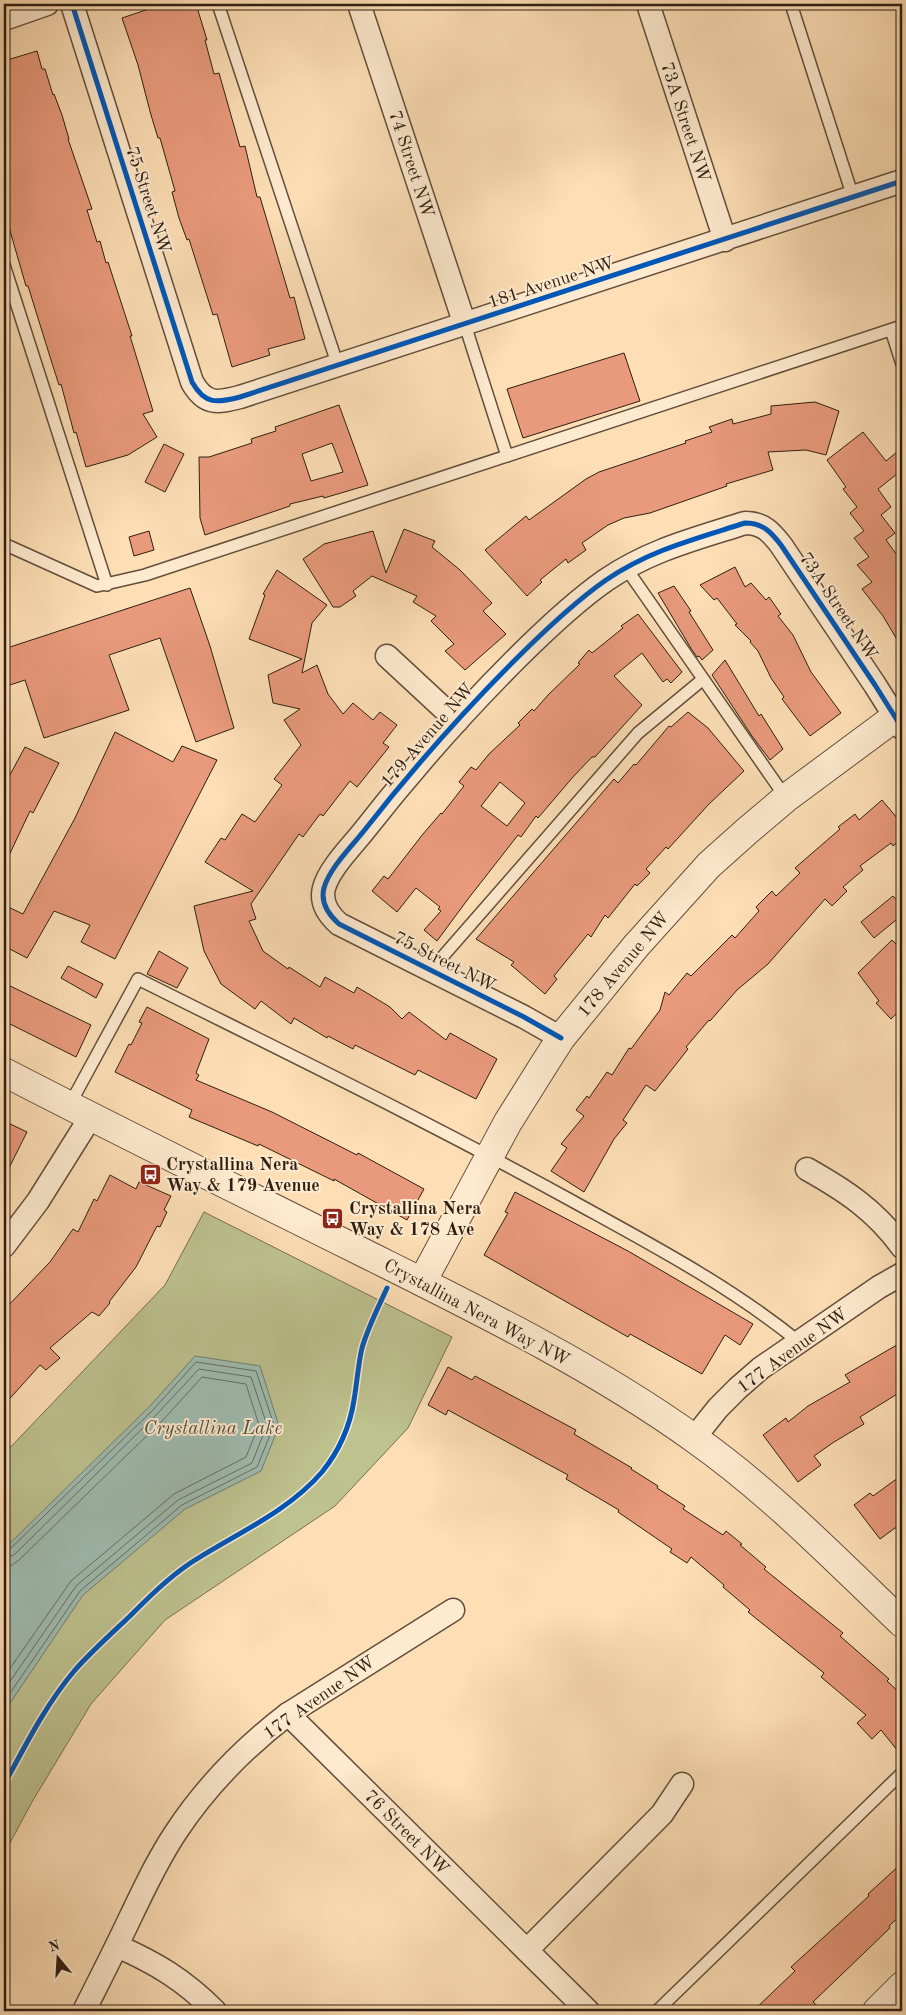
<svg xmlns="http://www.w3.org/2000/svg" width="906" height="2015" viewBox="0 0 906 2015" font-family="'Old Standard TT',serif">
	<style>
		.green { fill: #bdc28f; stroke: #767050 }
		.water { fill: #9fbcb1; stroke: #727d71 }
		.lines { fill: none; stroke-linecap: round; stroke-linejoin: round }
		.shore { stroke: #666e62; stroke-width: 1 }
		.building { fill: #e99a7c; stroke: #2e1f12; fill-rule: evenodd }
		.service-casing { stroke: #624f3b; stroke-width: 14 }
		.minor-casing { stroke: #624f3b; stroke-width: 25 }
		.tertiary-casing { stroke: #624f3b; stroke-width: 30 }
		.service { stroke: #feeacf; stroke-width: 11 }
		.minor { stroke: #feeacf; stroke-width: 22 }
		.tertiary { stroke: #feeacf; stroke-width: 28 }
		.cycleway-casing { stroke: #feeacf; stroke-width: 8 }
		.cycleway { stroke: #0057b8; stroke-width: 5 }
		.labels { text-anchor: middle; stroke-width: 4; stroke-linejoin: round; paint-order: stroke }
		.street-label { font-size: 18px; fill: #2e1f12; stroke: #feeacf }
		.poi-label { font-size: 18px; font-weight: bold; fill: #2e1f12; stroke: #feeacf; text-anchor: start }
		.water-label { font-size: 19px; font-style: italic; fill: #504e42; stroke: #feeacf }
	</style>
	<rect width="100%" height="100%" fill="#fddeb5"/>
	<filter id="stains"><feTurbulence type="fractalNoise" baseFrequency=".004" numOctaves="4"/><feColorMatrix values="0 0 0 0 .2 0 0 0 0 .09 0 0 0 0 .02 0 0 0 .5 -.17"/></filter>
	<radialGradient id="worn" r=".72"><stop offset=".6" stop-color="#630" stop-opacity="0"/><stop offset="1" stop-color="#630" stop-opacity=".3"/></radialGradient>
	<path class="green" d="M204,1212l248,125 -44,91 -73,78 -170,114 -74,84 -59,98 -28,52v-400l161,-169z"/>
	<path class="water" d="M195,1356l65,10 19,60 -18,45 -76,38 -102,86 -79,117v-163l146,-143z"/>
	<g class="lines">
		<g class="shore">
			<path d="M4,1552l5,-2 144,-140 43,-48 60,9 18,54 -17,42 -75,38 -102,86 -76,111"/>
			<path d="M4,1558l10,-3 143,-141 42,-45 52,8 16,48 -15,38 -74,37 -102,86 -72,104"/>
			<path d="M4,1566l8,-1 7,-5 144,-140 39,-43 44,7 13,41 -13,32 -72,37 -103,87 -67,96"/>
		</g>
	</g>
	<g class="building">
		<path d="M164,4h32l11,36h-2l9,34 5,-1 21,74 5,-1 12,51h3l30,101 4,-1 11,42 -37,10 2,6 -38,12 -15,-53 -4,1 -24,-76 -2,1 -8,-22 -7,-26 3,-1 -15,-53h-2l-7,-23 -13,-50 -16,-47z"/>
		<path d="M37,51l5,18h3l8,26 1,-1 8,21 7,24h-1l24,70 -5,1 10,32 3,-1 6,22 2,-1 24,74h-2l23,75 -10,3 14,23 -29,18 -42,12 -10,-35 -2,1 -13,-49 -2,1 -8,-25 -23,-74h-2l-22,-76v-128l5,-2 -5,-19z"/>
		<path d="M624,353l16,48 -117,37 -16,-49z"/>
		<path d="M815,402l24,9 -13,44 -20,-5 -38,2 5,18 -47,14 1,2 -77,27 -26,5 -16,7 -26,18 4,7 -18,13 -2,-4 -26,21 2,2 -15,14 -42,-46 41,-34 3,4 57,-41 13,-7 87,-29 -1,-2 27,-9 -3,-5 23,-8 1,5 38,-10v-8z"/>
		<path d="M339,405l29,80 -44,13 -1,-2 -33,8v2l-85,29 -5,-17 -1,-61h10l43,-14 -1,-4 25,-8 -1,-4zM332,443l11,29 -32,9 -9,-27z"/>
		<path d="M863,432l23,29 16,-13v22l-24,19 13,18 -10,8 14,18 -9,7 16,22v86l-19,-32 -21,-27 10,-7 -15,-17 12,-8 -15,-19 10,-7 -14,-18 7,-6 -14,-18 3,-2 -19,-27z"/>
		<path d="M164,444l20,10 -19,38 -20,-10z"/>
		<path d="M404,529l31,12 -3,6 28,23 32,33 -9,8 23,23 -41,36 -20,-19 9,-7 -23,-23 5,-5 -23,-14 4,-6 -45,-20 -19,15 3,5 -16,11h-7l-30,-48 21,-15 49,-13 13,42z"/>
		<path d="M149,531l5,19 -20,6 -5,-19z"/>
		<path d="M735,567l10,20 6,-4 15,17 3,-3 12,17 -3,2 15,19 18,37 30,41 -31,23 -28,-37 2,-2 -13,-19 -13,-27 -8,-9 1,-1 -16,-16 2,-1 -20,-26 -3,2 -14,-15z"/>
		<path d="M277,570l50,35 -15,18 -10,50 15,-8 11,29 15,20 10,-11 20,17 7,-8 17,13 -14,18 6,4 -32,40 -7,-6 -27,35 -3,-2 -17,23 -4,-3 -48,70 5,15 -7,2 14,30 25,18 1,-2 31,20 5,-10 29,16 3,-6 33,20 12,12 7,-7 37,28 4,-7 47,26 -21,40 -58,-29 -3,5 -60,-30 -2,4 -25,-13 -1,2 -33,-20 -3,6 -30,-23 -6,8 -34,-25 -17,-33 -10,-45 59,-15 -48,-29 16,-24 4,2 17,-26 13,8 27,-37 -8,-6 27,-34 -17,-25 16,-11 -27,-6 -5,-28 34,-16 -53,-20 16,-44 -2,-1z"/>
		<path d="M674,586l17,25 -2,1 24,38 -11,10 -3,-4 -2,1 -5,-7 -34,-57z"/>
		<path d="M190,588l20,58 24,82 -38,14 -36,-104 -51,17 20,55 -85,28 -19,-58 -21,7v-38z"/>
		<path d="M638,614l44,58 -11,11 -4,-4 -4,3 -21,-29 -28,23 28,29 -47,52h-3l-19,20 -35,41 -2,-2 -15,21 -3,-2 -50,64 -31,42 -13,-11 17,-19 -3,-2 2,-2 -24,-19 -19,24 -25,-21 12,-15 4,3 35,-45 18,-21 1,1 22,-28 -5,-4 12,-15 5,3 13,-16 31,-29 -2,-2 14,-14 2,2 14,-16 32,-31 -2,-1 11,-13 3,3 31,-25 -2,-2zM500,782l25,21 -18,23 -26,-20z"/>
		<path d="M725,660l34,56 2,-2 22,35 -13,11 -18,-24 -40,-61z"/>
		<path d="M688,712l20,16 36,43 -35,33 -41,45 -2,-2 -20,22 4,4 -13,13 -2,-2 -27,34 -3,-3 -14,22 -3,-3 -34,42 3,3 -12,15 -34,-29 3,-3 -38,-23 138,-160 4,4 16,-19 2,1 33,-39 2,1z"/>
		<path d="M115,732l58,30 9,-16 35,14 -102,199 -34,-17 9,-17 -36,-14 -27,47 -23,-12v-41l19,9 52,-96z"/>
		<path d="M25,747l34,16 -26,50 -3,-2 -26,55v-80z"/>
		<path d="M882,800l20,24v14l-9,8 -2,-3 -31,23 3,4 -20,17 4,4 -15,15 -7,-7 -57,65 -31,26 -27,31 -1,-1 -23,27 2,2 -33,42 -9,-6 -23,35 4,3 -13,16 -30,53 -33,-21 16,-23 -6,-4 23,-28 -8,-6 11,-14 2,2 18,-26 5,3 17,-27 2,1 29,-39 5,-18 4,3 18,-22 4,3 41,-41 3,3 24,-27 -3,-4 16,-16 4,5 24,-23 -5,-5 45,-39 -2,-2 17,-13 4,6z"/>
		<path d="M893,896l9,10v9l-28,23 -13,-16z"/>
		<path d="M892,940l10,10v58l-11,11 -15,-16 3,-2 -21,-28z"/>
		<path d="M159,951l29,17 -11,20 -30,-14z"/>
		<path d="M68,966l35,18 -7,14 -35,-20z"/>
		<path d="M4,983l87,42 -15,32 -72,-36z"/>
		<path d="M147,1007l62,32 -13,34 3,2 -3,5 76,32 85,43 1,-2 66,36 -17,31 -73,-41v2l-75,-37 -1,2 -69,-29 3,-7 -77,-38 14,-28 2,1 11,-22 -3,-1z"/>
		<path d="M4,1121l23,11 -23,46z"/>
		<path d="M110,1175l26,14 3,-7 32,14 -7,14 3,2 -7,15 -3,-1 -21,41 -27,35 1,1 -11,13 -7,-4 -42,36 10,10 -14,12 -6,-5 -36,40v-95l46,-48 23,-33 5,3 16,-33 3,2z"/>
		<path d="M515,1192l113,59 125,73 -13,21 -15,-10 -23,39 -72,-40 -2,3 -144,-82 24,-42 -3,-1z"/>
		<path d="M902,1342v49l-42,26 4,7 -30,18 -20,14 7,9 -23,17 -35,-47 23,-17 2,4 20,-16 42,-24 -5,-7z"/>
		<path d="M448,1367l24,13 3,-4 101,54 -2,4 58,34 -1,1 27,17 -1,2 28,18 -2,3 40,26 3,-4 16,13 -2,1 26,22 -2,2 79,64 -3,3 49,43 -2,2 15,14v61l-21,-26 -9,9 -15,-16 9,-8 -45,-38 3,-4 -76,-61 2,-2 -27,-23 1,-2 -33,-28 -4,6 -17,-11 2,-3 -54,-37 1,-2 -53,-31 2,-4 -120,-65 -2,5 -18,-10z"/>
		<path d="M902,1475v48l-22,16 -26,-34 16,-12 3,3z"/>
		<path d="M902,1863v51l-13,12 1,2 -77,74 10,9h-70l42,-40 -4,-4 78,-71 -1,-2z"/>
	</g>
	<g class="lines">
		<defs>
			<g id="service">
				<path d="M218,4l120,362"/>
				<path d="M791,4l62,193"/>
				<path d="M4,265l103,320"/>
				<path d="M465,325l42,131"/>
				<path d="M891,330l11,34"/>
				<path d="M4,544l93,42 48,-11 757,-249"/>
				<path d="M626,568l160,230"/>
				<path d="M431,970l207,-237 64,-53"/>
				<path d="M69,1106l69,-127c146,73 293,144 436,223 78,43 156,84 225,140"/>
				<path d="M657,2011l245,-238"/>
			</g>
			<g id="minor">
				<path d="M72,4l120,378c13,23 25,21 48,15l662,-216"/>
				<path d="M359,4l106,321"/>
				<path d="M648,4l77,236"/>
				<path d="M4,19l43,-15"/>
				<path d="M387,656l70,65"/>
				<path d="M561,1038l-37,-21 -185,-93c-10,-9 -19,-21 -15,-36 5,-19 27,-41 39,-56 47,-60 98,-118 152,-172 28,-28 58,-57 91,-80 44,-30 89,-41 139,-57 18,0 26,9 36,22l94,140 27,43"/>
				<path d="M807,1169c39,22 68,41 95,78"/>
				<path d="M4,1246l34,-45 52,-83"/>
				<path d="M694,1438l24,-30 20,-20 23,-20 118,-81 23,-13"/>
				<path d="M288,1714l300,297"/>
				<path d="M117,1946c39,17 67,34 98,65"/>
				<path d="M527,1950l135,-136 20,-30"/>
				<path d="M84,2011c16,-32 32,-63 47,-95 14,-29 27,-57 45,-84 29,-44 69,-85 112,-118l165,-104"/>
			</g>
			<g id="tertiary">
				<path d="M4,1072c120,62 241,122 362,182 112,56 227,112 329,185 75,53 141,121 207,184"/>
				<path d="M422,1282l86,-160 37,-59 16,-25 75,-92 73,-81 38,-34 39,-33 116,-86"/>
				<path d="M877,2011l25,-25"/>
			</g>
		</defs>
		<use href="#service" class="service-casing"/>
		<use href="#minor" class="minor-casing"/>
		<use href="#tertiary" class="tertiary-casing"/>
		<use href="#service" class="service"/>
		<use href="#minor" class="minor"/>
		<use href="#tertiary" class="tertiary"/>
		<defs>
			<g id="cycleway">
				<path d="M72,4l120,378c13,23 25,21 48,15l662,-216"/>
				<path d="M561,1038l-37,-21 -185,-93c-10,-9 -19,-21 -15,-36 5,-19 27,-41 39,-56 47,-60 98,-118 152,-172 28,-28 58,-57 91,-80 44,-30 89,-41 139,-57 18,0 26,9 36,22l94,140 27,43"/>
				<path d="M4,1785c21,-39 42,-81 71,-115 17,-19 36,-36 54,-53 19,-19 38,-38 60,-53 44,-29 98,-51 133,-92 17,-21 28,-46 32,-72 3,-17 4,-35 8,-52 6,-21 16,-40 25,-60"/>
			</g>
		</defs>
		<use href="#cycleway" class="cycleway-casing"/>
		<use href="#cycleway" class="cycleway"/>
	</g>
	<defs>
		<symbol id="bus-square" viewBox="-11 -11 22 22"><rect x="-9" y="-9" width="18" height="18" rx="4" fill="#8f2418" stroke="#feeacf"/><path d="M-5-6H5V4H4V6H2V4H-2V6H-4V4H-5ZM-3.5-4V0h7V-4ZM-3.5 1.2v1.5H-2V1.2ZM2 1.2v1.5H3.5V1.2Z" fill="#fff"/></symbol>
	</defs>
	<g fill-rule="evenodd">
		<use href="#bus-square" x="138" y="1162" width="25" height="25"/>
		<use href="#bus-square" x="320" y="1206" width="25" height="25"/>
	</g>
	<g class="labels">
		<g class="street-label">
			<text transform="translate(686 122) rotate(72)" y="6">73A Street NW</text>
			<text transform="translate(412 164) rotate(72)" y="6">74 Street NW</text>
			<text transform="translate(149 200) rotate(72)" y="6">75 Street NW</text>
			<text transform="translate(551 282) rotate(-18)" y="6">181 Avenue NW</text>
			<text transform="translate(839 606) rotate(56)" y="6">73A Street NW</text>
			<text transform="translate(427 735) rotate(-49)" y="6">179 Avenue NW</text>
			<text transform="translate(445 961) rotate(27)" y="6">75 Street NW</text>
			<text transform="translate(623 964) rotate(-50)" y="6">178 Avenue NW</text>
			<text transform="translate(477 1312) rotate(28)" y="6">Crystallina Nera Way NW</text>
			<text transform="translate(792 1350) rotate(-36)" y="6">177 Avenue NW</text>
			<text transform="translate(319 1697) rotate(-35)" y="6">177 Avenue NW</text>
			<text transform="translate(407 1832) rotate(45)" y="6">76 Street NW</text>
		</g>
		<g class="poi-label">
			<text x="166" y="1170">Crystallina Nera<tspan x="166" dy="21">Way &amp; 179 Avenue</tspan></text>
			<text x="349" y="1214">Crystallina Nera<tspan x="349" dy="21">Way &amp; 178 Ave</tspan></text>
		</g>
		<g class="water-label">
			<text x="213" y="1434">Crystallina Lake</text>
		</g>
	</g>
	<rect width="906" height="2015" fill="none" stroke="#fddeb5" stroke-width="20"/>
	<rect x="5" y="5" width="896" height="2005" fill="none" stroke="#2e1f12" stroke-width="2.5"/>
	<rect x="10" y="10" width="886" height="1995" fill="none" stroke="#2e1f12"/>
	<g transform="translate(58 1958) rotate(342)" stroke="#feeacf" stroke-width="4" paint-order="stroke">
	<path d="M0-4L9 19L0 12L-9 19Z" fill="#2e1f12"/>
	<text y="-8" font-size="14" font-weight="bold" text-anchor="middle" fill="#2e1f12">N</text>
	</g>
	<rect width="100%" height="100%" filter="url(#stains)"/>
	<rect width="100%" height="100%" fill="url(#worn)"/>
</svg>
